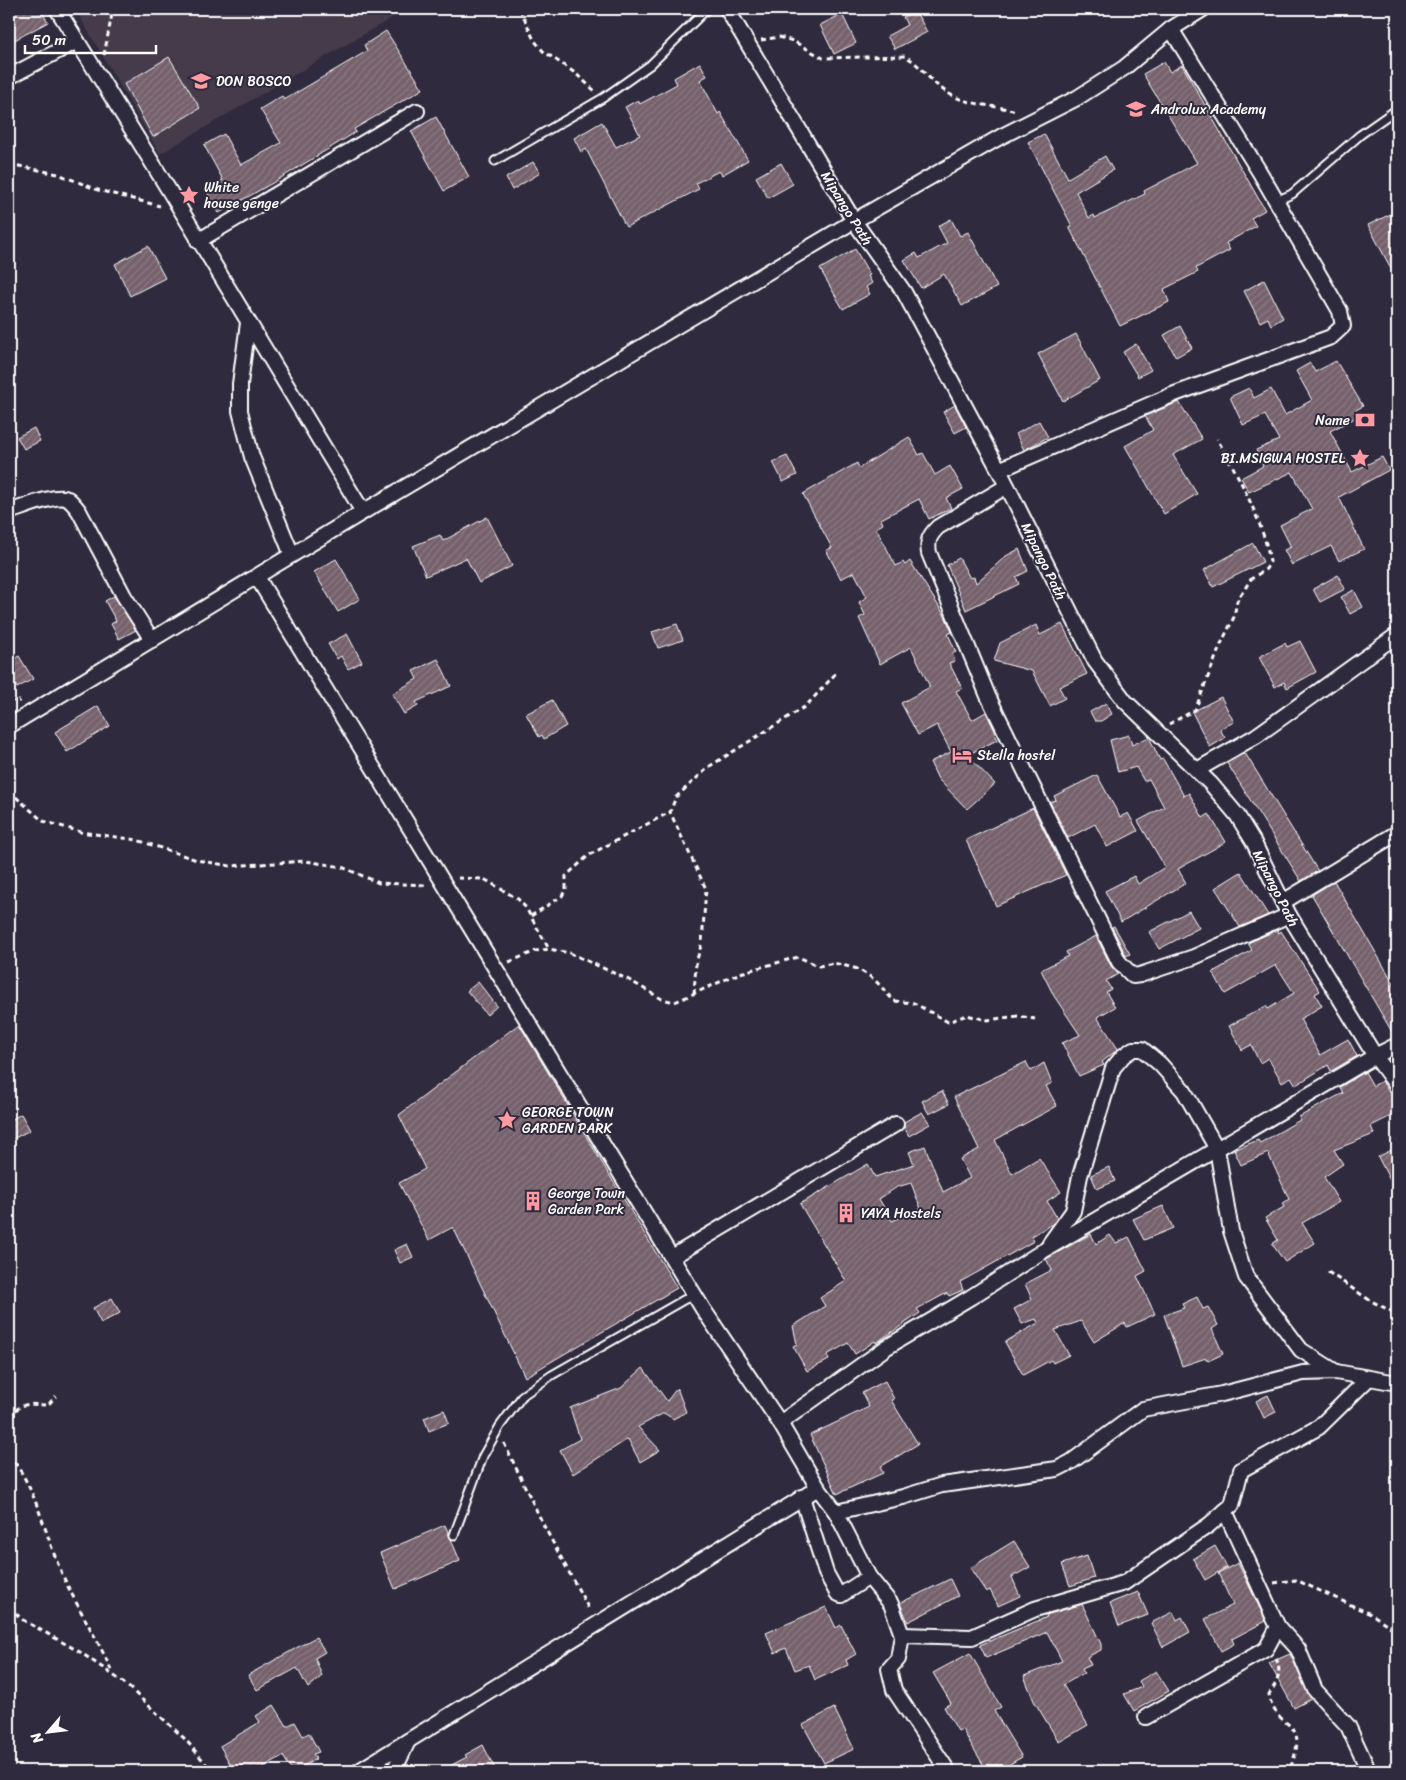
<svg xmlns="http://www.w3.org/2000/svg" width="1406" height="1780" viewBox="0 0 1406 1780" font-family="Sriracha,sans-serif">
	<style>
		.built { fill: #443a4b }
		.building { fill: url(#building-hatch); stroke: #fff; fill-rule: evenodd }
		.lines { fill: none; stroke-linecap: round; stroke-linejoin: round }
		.lane-casing { stroke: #fff; stroke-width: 11 }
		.street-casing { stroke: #fff; stroke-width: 18 }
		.path { stroke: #fff; stroke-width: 3; stroke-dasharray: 5 4; stroke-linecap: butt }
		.lane { stroke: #2f2a3d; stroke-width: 7 }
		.street { stroke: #2f2a3d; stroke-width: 14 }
		.labels { text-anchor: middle; stroke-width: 4; stroke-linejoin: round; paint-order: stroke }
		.poi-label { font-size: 14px; fill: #fff; stroke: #2f2a3d; text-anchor: start }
		.street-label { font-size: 14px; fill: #fff; stroke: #2f2a3d }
	</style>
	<defs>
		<pattern id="building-hatch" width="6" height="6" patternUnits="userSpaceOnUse" patternTransform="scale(1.25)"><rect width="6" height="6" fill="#75616c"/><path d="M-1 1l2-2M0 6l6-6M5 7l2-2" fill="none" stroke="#8a7982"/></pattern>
	</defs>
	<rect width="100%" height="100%" fill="#2f2a3d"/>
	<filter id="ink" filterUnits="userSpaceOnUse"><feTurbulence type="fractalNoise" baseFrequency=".02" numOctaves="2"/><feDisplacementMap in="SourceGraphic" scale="10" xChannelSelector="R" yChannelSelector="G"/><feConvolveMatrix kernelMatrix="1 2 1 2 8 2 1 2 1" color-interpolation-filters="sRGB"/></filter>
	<g filter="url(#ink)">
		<path class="built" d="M75,9h332l-247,145z"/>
		<g class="building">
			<path d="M9,9h31l8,13 -39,21z"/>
			<path d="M915,10l12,22 -32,17 -8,-13 20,-11 -4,-8z"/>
			<path d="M842,14l14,29 -22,11 -14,-29z"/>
			<path d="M386,31l37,58 -69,40 2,3 -80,49 -57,32 -13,-23 17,-10 -19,-35 20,-11 17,31 40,-22 -21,-34 22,-13 2,4 83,-49 -3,-6z"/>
			<path d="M169,57l31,51 -47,29 -29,-53z"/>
			<path d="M1164,62l6,10 12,-7 83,145 -14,8 5,8 -30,17 4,7 -34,18 2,4 -34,17 5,13 -49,24 -51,-99 3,-1 -44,-84 16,-8 24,44 37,-22 8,14 -37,22 13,26 5,-3 1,3 50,-24 -1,-3 53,-28 -54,-89z"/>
			<path d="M700,63l7,13 -7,4 18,34 2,-2 28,48 -26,15 -3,-4 -23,12 3,6 -73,38 -40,-78 -5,3 -7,-14 28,-16 14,25 24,-12 -15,-28 13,-7 2,4 37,-20 -3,-6z"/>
			<path d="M436,117l33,60 -25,14 -33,-60z"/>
			<path d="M533,162l7,11 -28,17 -6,-12z"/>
			<path d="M781,163l12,21 -25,14 -12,-21z"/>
			<path d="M1397,211v69l-29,-55z"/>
			<path d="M951,219l9,17 8,-4 29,55 -35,19 -18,-32 -23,14 -17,-28 12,-7 3,5 28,-15 -9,-17z"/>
			<path d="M148,246l17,32 -35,18 -15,-32z"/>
			<path d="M855,249l15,26 -2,1 4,7 -6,4 4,7 -27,15 -23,-40z"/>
			<path d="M1264,280l19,38 -12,7 -3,-7 -8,4 -16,-31z"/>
			<path d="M1180,326l12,22 -16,9 -12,-22z"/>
			<path d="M1076,334l24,46 -37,21 -25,-47z"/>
			<path d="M1136,344l15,26 -13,7 -15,-25z"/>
			<path d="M1336,361l27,45 -9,5 3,6 -27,14 22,41 30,-15 7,13 -50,27 25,52 -25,12 -8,-15 -39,19 -8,-15 7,-3 -11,-22 32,-16 -20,-37 -43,20 -8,-14 22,-12 -7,-16 23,-10 -14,-25 -22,10 -13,-28 19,-9 5,10 17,-9 14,26 27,-15 -16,-29 14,-8 5,9z"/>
			<path d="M1179,402l23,37 -29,16 24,39 -33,20 -39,-68 28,-16 -8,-14z"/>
			<path d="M955,405l11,22 -11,6 -12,-21z"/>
			<path d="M1039,421l9,16 -24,13 -8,-16z"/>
			<path d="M34,428l6,13 -16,8 -7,-12z"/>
			<path d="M909,437l10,18 4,-2 12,22 15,-9 13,23 -17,9 5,10 -22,11 -10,-20 -38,20 2,5 -7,4 20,38 7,-4 2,3 5,-4 35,55 7,16 -4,2 8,18 -4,2 3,7 -6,2 13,25 -6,3 16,29 14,-8 10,21 -2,1 3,6 -30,15 28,29 -28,25 -29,-30 -8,-17 21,-10 -14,-27 -19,10 -17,-32 29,-16 -19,-40 -31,17 -21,-46 6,-3 -6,-13 8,-5 -13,-25 -13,7 -15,-29 6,-2 -29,-54 54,-31 2,5z"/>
			<path d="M787,456l10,19 -14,7 -10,-20z"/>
			<path d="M487,517l25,49 -33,17 -13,-25 -40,18 -13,-30 27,-11 3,6z"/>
			<path d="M1253,543l10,19 -50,25 -9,-17z"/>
			<path d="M1019,549l9,22 -12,6 3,7 -53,26 -19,-45 12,-7 11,20 4,-1 2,6 30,-27z"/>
			<path d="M336,559l24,40 -22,13 -24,-40z"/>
			<path d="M1338,575l7,14 -25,13 -7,-13z"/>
			<path d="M1354,590l9,17 -13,7 -9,-17z"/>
			<path d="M114,596l22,34 -17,9 -8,-15 5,-3 -11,-20z"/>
			<path d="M677,624l6,16 -25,8 -6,-16z"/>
			<path d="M1062,624l25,50 -28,13 6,11 -15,8 -18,-35 -38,-10 6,-18 36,-18 4,10z"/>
			<path d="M347,634l15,28 -14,7 -7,-13 -4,3 -9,-15z"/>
			<path d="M1300,641l16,31 -29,16 -3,-6 -9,5 -16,-30 26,-14 2,4z"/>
			<path d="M19,656l14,23 -16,9 -8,-15v-11z"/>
			<path d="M438,659l13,27 -35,16 2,4 -14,8 -12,-20 25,-15 -4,-8z"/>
			<path d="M1221,697l13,25 -14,7 5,9 -15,9 -18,-35z"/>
			<path d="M552,700l14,26 -22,13 -2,-4 -3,2 -13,-23z"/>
			<path d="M1106,703l6,11 -11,7h-6l-5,-9z"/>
			<path d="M98,706l12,20 -43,26 -12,-20z"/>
			<path d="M1129,735l3,10 17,-8 11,23 3,-1 21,37 5,-3 14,25 6,-4 17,28 -48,27 8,14 -65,39 -16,-31 29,-15 4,8 27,-17 -27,-46 26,-14 -15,-28 -5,2 -8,-14 -18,5 -8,-32z"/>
			<path d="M1245,753l73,118 -17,10 -74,-118z"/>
			<path d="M1097,775l23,42 8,-4 10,18 -31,16 -12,-23 -27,14 -18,-36 6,-2 -2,-4z"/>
			<path d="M1033,808l33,67 -70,31 -30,-66z"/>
			<path d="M1241,872l27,43 -28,12 -25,-39z"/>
			<path d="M1334,881l63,108v47l-2,1 -83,-142z"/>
			<path d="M1189,911l10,17 -40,21 -10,-17z"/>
			<path d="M1114,926l16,28 -4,2 -14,-29z"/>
			<path d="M1277,930l2,3 2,-2 39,60 -5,3 7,12 -22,13 20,36 28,-16 9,17 -26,15 -3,-6 -32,20 -5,-8 -9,5 -14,-24 -8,5 -9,-18 -9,5 -13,-24 37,-20 2,3 26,-16 -18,-28 -51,29 -12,-22 39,-22 -4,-7z"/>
			<path d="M1096,936l15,30 7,8 -12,7 5,8 -5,3 9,15 -18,10 21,32 -16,13 2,3 -25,11 -17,-33 18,-8 -26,-39 -13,-26 27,-14 -2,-4z"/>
			<path d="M478,982l19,24 -10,9 -20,-24z"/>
			<path d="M519,1024l158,264 -152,89 -72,-150 -24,13 -30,-57 26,-14 -26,-54z"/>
			<path d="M1026,1062l5,9 13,-8 8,20 -6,3 11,20 -62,34 17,34 27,-16 22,34 -14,9 10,17 -4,6 -22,12 3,5 -74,41 3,8 -14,6 -2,-3 -30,16 3,4 -44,30 -1,-2 -20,13 -7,-11 -21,12 2,5 -22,11 -14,-25 4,-2 -4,-18 32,-20 -5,-8 26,-17 -46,-77 68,-40 7,13 39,-13 -5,-12 16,-6 18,46 27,-14 -10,-19 19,-10 -25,-52zM911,1183l10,26 -29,12 -13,-22 18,-12z"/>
			<path d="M1365,1072l8,14 9,-5 15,23v9l-26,13 3,8 -40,16 9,14 -19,13 15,25 -37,21 13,20 -30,19 -13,-18 6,-4 -13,-22 19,-11 -2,-3 7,-5 -21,-46 -27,12 -7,-15 24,-10 2,3 40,-23 -1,-3 44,-24 -3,-6z"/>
			<path d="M942,1091l7,13 -20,10 -7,-13z"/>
			<path d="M922,1112l8,12 -21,12 -5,-9v-5z"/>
			<path d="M21,1114l9,16 -21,11v-20z"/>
			<path d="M1397,1147v47l-19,-37z"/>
			<path d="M1109,1167l6,14 -18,8 -6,-14z"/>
			<path d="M1163,1206l10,22 -29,12 -11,-21z"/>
			<path d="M1091,1234l5,10 14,-9 6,8 13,-6 17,34 -9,5 18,38 -28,13 -2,-4 -31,19 -13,-21 -26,9 14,25 -16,8 -2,-3 -28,15 -18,-33 33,-19 -2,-4 -14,5 -8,-15 18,-10 -7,-15 27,-14 -6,-11z"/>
			<path d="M407,1244l6,13 -13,6 -6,-13z"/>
			<path d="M1197,1297l6,12 5,-2 10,18 -6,4 11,25 -15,7 -2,-3 -24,8 -18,-51 20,-7 -2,-4z"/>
			<path d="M112,1298l8,15 -19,10 -8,-15z"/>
			<path d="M643,1368l24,33 10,-13 9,24 -13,7 -9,-6 -26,14 22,23 -20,12 -12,-23 -55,35 -13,-24 20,-11 -10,-31 51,-20z"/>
			<path d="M885,1381l9,18 -3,1 27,44 -38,23 3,6 -46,21 -27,-59 59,-28 -7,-14z"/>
			<path d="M1268,1395l8,17 -12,6 -8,-17z"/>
			<path d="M444,1410l5,13 -20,8 -5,-13z"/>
			<path d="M445,1525l15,36 -65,28 -15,-36z"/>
			<path d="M1014,1541l16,26 -18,10 8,19 -22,10 -8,-16 -4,2 -16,-24z"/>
			<path d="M1215,1546l12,21 -22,13 -12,-21z"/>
			<path d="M1087,1556l7,22 -24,8 -8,-22z"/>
			<path d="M1238,1563l28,58 -34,18 2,5 -13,7 -16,-32 28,-14 -15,-32z"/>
			<path d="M950,1579l8,17 -50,26 -8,-19z"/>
			<path d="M1138,1592l10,23 -29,11 -9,-23z"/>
			<path d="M1082,1604l19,40v6l-14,7 4,8 -9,4 2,4 -21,12 25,40 -29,17 -25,-41 -10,-25 38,-15 -15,-29 -61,26 -6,-13 67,-28 -1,-2z"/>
			<path d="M826,1607l10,21 5,-3 15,29 -10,6 2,5 -33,15 -6,-15 -14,5 -9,-22 -11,5 -9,-20z"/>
			<path d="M1173,1612l4,8 5,-3 8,15 -27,15 -12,-24z"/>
			<path d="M316,1637l9,15 -10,6 7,18 -14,12 -11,-20 -40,22 -9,-15z"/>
			<path d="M970,1653l31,54 -7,4 28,46 -24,14h-11l-25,-42 -4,2 -14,-24 7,-4 -18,-30z"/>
			<path d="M1290,1654l21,45 -17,9 -25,-45z"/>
			<path d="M1156,1671l13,20 -35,20 -10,-17 18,-7 -3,-6z"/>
			<path d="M274,1705l13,21 8,-4 8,14 6,-3 10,19 -6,2 3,5 -21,12h-3l-9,-15 -27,15h-22l-14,-25 40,-24 -4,-6z"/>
			<path d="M834,1708l20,41 -30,14 -21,-38z"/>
			<path d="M483,1745l13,26h-56l27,-14 -2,-2z"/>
		</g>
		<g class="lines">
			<defs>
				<g id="lane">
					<path d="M495,161l108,-63 47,-33 57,-56"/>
					<path d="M1276,201l16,-7 68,-59 37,-26"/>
					<path d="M454,1535l29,-79 17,-30 23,-31 29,-20 142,-81"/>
				</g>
				<g id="street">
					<path d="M57,9c105,166 204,335 306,503"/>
					<path d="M727,9l127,212 50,71 95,178 96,191 30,40 86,83 26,31 16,26 36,74 86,141 22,30"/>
					<path d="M9,77l68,-36"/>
					<path d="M198,241l219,-130"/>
					<path d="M248,323l-8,61v27l12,46 40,98"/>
					<path d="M999,470l173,-75 159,-58 12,-11 -3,-15 -81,-140 -88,-142"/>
					<path d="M1007,486l-69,41c-9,9 -11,14 -9,26l59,143 131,266 14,14 7,-1 54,-18 95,-42"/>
					<path d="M9,512c13,-4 47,-19 59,-13 4,3 8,8 11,12l45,85 28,44"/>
					<path d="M257,577l446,732 77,114 38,65 18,24 33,65 22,27 11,31 -4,24 -9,10 5,21 54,81"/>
					<path d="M9,726l354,-214 491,-291 146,-84 77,-39 47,-30 47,-39 32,-20"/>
					<path d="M1197,770l59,-34 141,-101"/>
					<path d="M1283,902l114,-69"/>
					<path d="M1050,1243l23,-32 7,-35 33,-108 10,-12 10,-7h9l18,15 24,27 33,58 14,82 15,46 55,73 35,22"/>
					<path d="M672,1257l224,-133"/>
					<path d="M780,1423l107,-76 84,-50 72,-46 332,-195 22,-11"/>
					<path d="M802,1497l24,76 11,20 4,2 28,-18"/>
					<path d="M836,1512l67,-15 39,-12 115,-16 14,-7 72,-53 79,-15 81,-21 33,-1 61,11"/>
					<path d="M1278,1627l20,22 17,41 33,36 18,39 -2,6"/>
					<path d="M902,1635l70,2 63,-28 89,-26 85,-58 23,-20 9,-35 78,-43 49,-48"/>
					<path d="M1146,1717l120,-68 12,-22 -53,-116"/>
					<path d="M359,1771l459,-283"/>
					<path d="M394,1771l14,-30"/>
				</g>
			</defs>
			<use href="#lane" class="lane-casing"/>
			<use href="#street" class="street-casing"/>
			<g class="path">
				<path d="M520,9l14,31 9,11 32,22 20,18"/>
				<path d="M761,40l18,-3 14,4 30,17 82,-2c15,8 23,23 37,33 22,17 49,15 74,22"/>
				<path d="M104,55l9,-46"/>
				<path d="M9,164l49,10 40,16 62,16"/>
				<path d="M9,701h11"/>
				<path d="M1169,724l26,-14 26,-66 13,-27 3,-16 14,-22 15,-10 4,-7c-5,-36 -34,-92 -53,-123"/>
				<path d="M9,791l34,30 38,11 56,8 60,20 33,6 76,-5 36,6 37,16 48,2"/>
				<path d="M458,878l26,1 34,20 8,9 23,41"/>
				<path d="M531,916l31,-20 4,-7v-13l23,-21 81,-43"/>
				<path d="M509,962l27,-11 13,-2 21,4 59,27 33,19 13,3 65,-29 58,-16 21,9 15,-3 24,6 16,10 20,22 20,2 34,19 19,-7 20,5 31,-4 17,3"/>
				<path d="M694,994l2,-31 6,-21 4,-53 -36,-77 6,-15 34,-31 96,-60 32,-35"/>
				<path d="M1328,1272l43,29 26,13"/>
				<path d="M9,1417c15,-17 18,-12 39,-12l8,-9"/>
				<path d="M504,1443l40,83 46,85"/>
				<path d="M9,1455c28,33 36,81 54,121 15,33 35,63 49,96"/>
				<path d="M1274,1583l22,-3 77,35 24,16"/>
				<path d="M9,1607l14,13 57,32 43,30 62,57 27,32"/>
				<path d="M1276,1658c6,15 2,23 -7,36 6,40 44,20 20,77"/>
			</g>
			<use href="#lane" class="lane"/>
			<use href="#street" class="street"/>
		</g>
	</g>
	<defs>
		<symbol id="school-bare" viewBox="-9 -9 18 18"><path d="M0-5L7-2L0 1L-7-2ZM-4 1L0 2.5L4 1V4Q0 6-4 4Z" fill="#ff9aa2" stroke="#2f2a3d" stroke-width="2.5" paint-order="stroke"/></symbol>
		<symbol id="sight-bare" viewBox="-9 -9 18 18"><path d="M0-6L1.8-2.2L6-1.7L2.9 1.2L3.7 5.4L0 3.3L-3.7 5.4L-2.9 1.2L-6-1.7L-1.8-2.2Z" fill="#ff9aa2" stroke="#2f2a3d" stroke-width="2.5" paint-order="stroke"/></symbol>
		<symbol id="bank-bare" viewBox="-9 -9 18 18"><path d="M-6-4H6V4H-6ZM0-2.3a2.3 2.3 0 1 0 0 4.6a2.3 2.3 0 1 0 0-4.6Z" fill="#ff9aa2" stroke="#2f2a3d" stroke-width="2.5" paint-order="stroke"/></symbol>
		<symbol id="hotel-bare" viewBox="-9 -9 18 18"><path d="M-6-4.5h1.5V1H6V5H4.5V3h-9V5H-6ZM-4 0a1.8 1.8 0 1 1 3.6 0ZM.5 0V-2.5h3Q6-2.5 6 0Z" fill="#ff9aa2" stroke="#2f2a3d" stroke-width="2.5" paint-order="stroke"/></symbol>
		<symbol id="building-bare" viewBox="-9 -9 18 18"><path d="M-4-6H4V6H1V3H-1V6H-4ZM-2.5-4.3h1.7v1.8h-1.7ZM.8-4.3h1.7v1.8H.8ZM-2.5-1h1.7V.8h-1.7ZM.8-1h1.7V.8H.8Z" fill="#ff9aa2" stroke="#2f2a3d" stroke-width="2.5" paint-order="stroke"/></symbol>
	</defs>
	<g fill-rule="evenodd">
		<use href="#school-bare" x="187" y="67" width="28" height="28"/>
		<use href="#school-bare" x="1122" y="95" width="28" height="28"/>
		<use href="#sight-bare" x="175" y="181" width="28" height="28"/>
		<use href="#bank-bare" x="1351" y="406" width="28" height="28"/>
		<use href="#sight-bare" x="1346" y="444" width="28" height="28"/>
		<use href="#hotel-bare" x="948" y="741" width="28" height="28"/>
		<use href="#sight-bare" x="493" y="1106" width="28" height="28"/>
		<use href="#building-bare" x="519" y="1187" width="28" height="28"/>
		<use href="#building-bare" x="832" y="1199" width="28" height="28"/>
	</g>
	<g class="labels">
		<g class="poi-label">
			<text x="216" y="86">DON BOSCO</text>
			<text x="1151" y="114">Androlux Academy</text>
			<text x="204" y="192">White<tspan x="204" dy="16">house genge</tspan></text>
			<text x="1350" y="425" text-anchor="end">Name</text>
			<text x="1345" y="463" text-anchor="end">BI.MSIGWA HOSTEL</text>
			<text x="977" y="760">Stella hostel</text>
			<text x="522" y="1117">GEORGE TOWN<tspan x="522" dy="16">GARDEN PARK</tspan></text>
			<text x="548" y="1198">George Town<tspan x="548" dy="16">Garden Park</tspan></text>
			<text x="861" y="1218">YAYA Hostels</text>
		</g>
		<g class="street-label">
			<text transform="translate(847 208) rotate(58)" y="5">Mipango Path</text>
			<text transform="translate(1044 561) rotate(64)" y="5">Mipango Path</text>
			<text transform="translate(1276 888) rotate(63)" y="5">Mipango Path</text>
		</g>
	</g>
	<rect width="1406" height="1780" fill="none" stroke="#2f2a3d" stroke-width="30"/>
	<rect x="15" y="15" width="1376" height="1750" fill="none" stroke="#fff" stroke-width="2" filter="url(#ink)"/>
	<g transform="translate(48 1732) rotate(242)" stroke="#2f2a3d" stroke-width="4" paint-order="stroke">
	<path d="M0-4L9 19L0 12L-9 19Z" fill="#ffffff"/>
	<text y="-8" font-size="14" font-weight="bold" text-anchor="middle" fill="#ffffff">N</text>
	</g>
	<path d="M25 45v8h131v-8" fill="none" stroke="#ffffff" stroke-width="2.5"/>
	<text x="32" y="45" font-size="15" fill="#ffffff" stroke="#2f2a3d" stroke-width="4" paint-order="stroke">50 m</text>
</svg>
